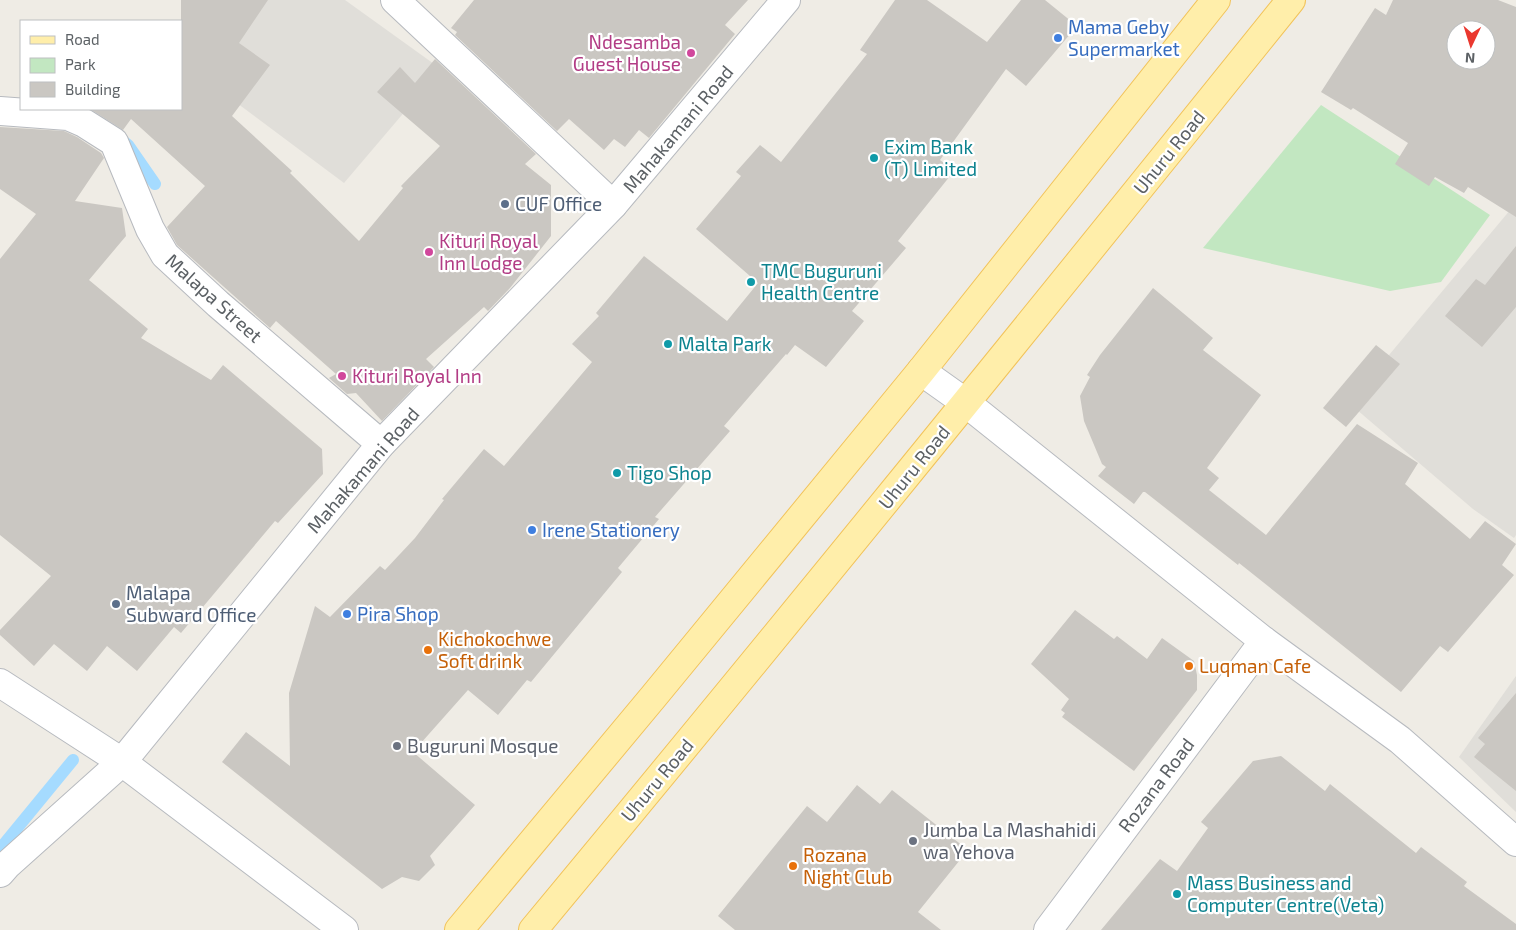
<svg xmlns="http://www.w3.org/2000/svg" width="1516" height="930" viewBox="0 0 1516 930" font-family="'Exo 2',sans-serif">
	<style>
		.industrial { fill: #e0ded9 }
		.green { fill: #c2e7c1 }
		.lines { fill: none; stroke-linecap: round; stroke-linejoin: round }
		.stream { stroke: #a5dbff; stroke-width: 12 }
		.building { fill: #cac7c2; fill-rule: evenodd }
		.minor-casing { stroke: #b7babf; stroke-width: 30 }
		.major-casing { stroke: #f2c35a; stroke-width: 30 }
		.minor { stroke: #fff; stroke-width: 28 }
		.major { stroke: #fea; stroke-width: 28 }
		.shop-dot { fill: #3f7fe0; stroke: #fff; stroke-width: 2 }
		.hotel-dot { fill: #d1479c; stroke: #fff; stroke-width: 2 }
		.culture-dot { fill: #0f9aa8; stroke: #fff; stroke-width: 2 }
		.service-dot { fill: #5c6f8a; stroke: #fff; stroke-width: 2 }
		.food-dot { fill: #e8710a; stroke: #fff; stroke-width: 2 }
		.worship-dot { fill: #6b7280; stroke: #fff; stroke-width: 2 }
		.labels { text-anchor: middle; stroke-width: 4.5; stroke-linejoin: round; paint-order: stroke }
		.shop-label { font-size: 19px; fill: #366cbe; stroke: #fff; text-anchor: start }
		.hotel-label { font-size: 19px; fill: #b23c85; stroke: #fff; text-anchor: start }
		.street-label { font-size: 19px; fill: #5c6165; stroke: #fff }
		.culture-label { font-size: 19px; fill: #0d838f; stroke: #fff; text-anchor: start }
		.service-label { font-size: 19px; fill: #4e5e75; stroke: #fff; text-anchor: start }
		.food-label { font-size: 19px; fill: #c56008; stroke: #fff; text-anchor: start }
		.worship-label { font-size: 19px; fill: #5b616d; stroke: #fff; text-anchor: start }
	</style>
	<rect width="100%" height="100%" fill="#efece5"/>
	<g class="industrial">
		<path d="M223,0h122l96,69 -97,114 -162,-121z"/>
		<path d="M1516,203v332l-2,3 -41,-29 -124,-106z"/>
		<path d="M1516,676v136l-57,-55z"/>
	</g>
	<path class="green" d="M1321,105l169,110 -49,67 -51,9 -187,-43z"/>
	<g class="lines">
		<g class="stream">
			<path d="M122,140l6,5 27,39"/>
			<path d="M0,849l73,-89"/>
		</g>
	</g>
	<g class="building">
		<path d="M181,0h87l-29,43 31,22 -38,51 60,55 -2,2 69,68 44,-53 -2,-2 39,-40 -63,-54 23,-25 15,16 20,-24 101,95 -11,10 26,21v51l-41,52 -22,23 -4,-4 -58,52 8,8 -52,54 -26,-28 -9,1 -18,-16 7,-4 -60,-53 -6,7 -93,-83 -10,-18 38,-41 -74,-67 -8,11 -33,-21h91z"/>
		<path d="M474,0h274l-23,25 10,9 -86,104 -10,-8 -14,17 -11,-8 -10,11 -35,-31 -12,12 -102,-96 2,-3 -6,-4z"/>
		<path d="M895,0h32l60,42 34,-42h24l32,26 -51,60 -20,-17 -66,91 14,11 -56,70 8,7 -54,63 12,10 -38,46 -31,-22 -8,10 -1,-1 -62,72 6,5 -75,86 4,2 -41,49 4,4 -91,110 -4,-2 -29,35 -30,-25 -55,62 62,53 -45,51 5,9 -16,16 -17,-4 -20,12 -160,-127 24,-30 44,34 -1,-73 26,-87 15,11 50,-51 5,4 30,-32 29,-38 -2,-1 42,-50 20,17 88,-104 -20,-18 27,-28 -3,-3 48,-57 83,65 31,-38 -62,-54 45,-53 -5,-4 24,-27 21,17 86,-108 -7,-4z"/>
		<path d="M1393,0h105l18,7v210l-48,-30 -4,6 -29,-16 -6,9 -34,-22 13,-21 -55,-35 -2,2 -30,-18 54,-84 11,7zM1456,30h30v30h-30z"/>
		<path d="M0,127l64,4 13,6 24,16 3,5 -29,43 47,7 4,28 -37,44 59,49 -7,9 70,42 12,-15 99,84 1,25 -45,49 -3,-2 -94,112 -7,-6 -37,44 -30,-25 -20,25 -33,-27 -20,22 -34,-31v-5l51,-54 -51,-41v-276l36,-45 -36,-25z"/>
		<path d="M1516,246v61l-34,40 -37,-31 31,-37 9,6z"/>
		<path d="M1153,288l60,50 -10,12 58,45 -54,73 12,10 -10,12 57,45 91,-111 61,39 -13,21 65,55 15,-18 31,23 -14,21 12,10 -66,77 -8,-6 -39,46 -162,-129 -1,2 -93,-73h-2l-9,12 -36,-28 8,-9 -4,-3 -18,-43 -4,-25 10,-19 -3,-2 13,-20z"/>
		<path d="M1376,345l24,19 -54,63 -23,-19z"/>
		<path d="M1075,610l39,29 3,-3 30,23 15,-21 32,23 3,14v15l-63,81 -72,-54 3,-4 -4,-3 8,-11 -38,-35z"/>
		<path d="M1516,693v98l-42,-34 11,-13 -7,-6z"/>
		<path d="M1281,756l44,35 5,-7 86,69 5,-6 46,35 -3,4 52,38v6h-415l59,-71 17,12 31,-43 -7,-6 52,-61z"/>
		<path d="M857,785l23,19 12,-14 76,60 -50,62 23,18h-206l-17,-14 89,-110 20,16z"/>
	</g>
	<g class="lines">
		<defs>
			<g id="minor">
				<path d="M395,0l218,205"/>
				<path d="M0,111l68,5 16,7 30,19 36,87 15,26 53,49 163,140"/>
				<path d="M921,371l45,32 298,238 136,99 116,102"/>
				<path d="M0,683l122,79 222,168"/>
				<path d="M0,873l7,-8 115,-103 259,-318 232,-239 173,-205"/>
				<path d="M1048,930l216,-289"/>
			</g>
			<g id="major">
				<path d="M459,930l195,-234 267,-325 295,-371"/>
				<path d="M533,930c256,-308 507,-618 758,-930"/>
			</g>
		</defs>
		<use href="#minor" class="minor-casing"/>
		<use href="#major" class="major-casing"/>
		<use href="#minor" class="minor"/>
		<use href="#major" class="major"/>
	</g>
	<g class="shop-dot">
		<circle cx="1058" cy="38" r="5"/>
		<circle cx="532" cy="530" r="5"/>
		<circle cx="347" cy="614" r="5"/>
	</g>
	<g class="hotel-dot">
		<circle cx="691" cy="53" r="5"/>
		<circle cx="429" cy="252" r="5"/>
		<circle cx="342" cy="376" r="5"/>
	</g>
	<g class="culture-dot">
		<circle cx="874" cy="158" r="5"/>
		<circle cx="751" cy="282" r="5"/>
		<circle cx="668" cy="344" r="5"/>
		<circle cx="617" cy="473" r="5"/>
		<circle cx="1177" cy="894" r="5"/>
	</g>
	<g class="service-dot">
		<circle cx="505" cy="204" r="5"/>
		<circle cx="116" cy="604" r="5"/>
	</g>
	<g class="food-dot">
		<circle cx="428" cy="650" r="5"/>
		<circle cx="1189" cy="666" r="5"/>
		<circle cx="793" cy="866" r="5"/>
	</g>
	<g class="worship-dot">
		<circle cx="397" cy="746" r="5"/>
		<circle cx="913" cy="841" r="5"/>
	</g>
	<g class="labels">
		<g class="shop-label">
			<text x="1068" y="34">Mama Geby<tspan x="1068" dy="22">Supermarket</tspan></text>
			<text x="542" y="537">Irene Stationery</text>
			<text x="357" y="621">Pira Shop</text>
		</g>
		<g class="hotel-label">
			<text x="681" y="49" text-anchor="end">Ndesamba<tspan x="681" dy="22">Guest House</tspan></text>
			<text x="439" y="248">Kituri Royal<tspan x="439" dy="22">Inn Lodge</tspan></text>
			<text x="352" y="383">Kituri Royal Inn</text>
		</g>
		<g class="street-label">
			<text transform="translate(678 129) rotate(-50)" y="7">Mahakamani Road</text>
			<text transform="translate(1169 152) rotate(-51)" y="7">Uhuru Road</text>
			<text transform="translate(214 298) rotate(42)" y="7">Malapa Street</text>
			<text transform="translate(914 467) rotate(-51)" y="7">Uhuru Road</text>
			<text transform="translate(363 470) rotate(-49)" y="7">Mahakamani Road</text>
			<text transform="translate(657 780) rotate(-50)" y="7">Uhuru Road</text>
			<text transform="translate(1156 785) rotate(-53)" y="7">Rozana Road</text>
		</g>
		<g class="culture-label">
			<text x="884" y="154">Exim Bank<tspan x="884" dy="22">(T) Limited</tspan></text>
			<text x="761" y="278">TMC Buguruni<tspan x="761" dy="22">Health Centre</tspan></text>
			<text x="678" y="351">Malta Park</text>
			<text x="627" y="480">Tigo Shop</text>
			<text x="1187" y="890">Mass Business and<tspan x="1187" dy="22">Computer Centre(Veta)</tspan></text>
		</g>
		<g class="service-label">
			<text x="515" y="211">CUF Office</text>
			<text x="126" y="600">Malapa<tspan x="126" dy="22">Subward Office</tspan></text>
		</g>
		<g class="food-label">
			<text x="438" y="646">Kichokochwe<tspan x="438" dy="22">Soft drink</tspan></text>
			<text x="1199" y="673">Luqman Cafe</text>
			<text x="803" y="862">Rozana<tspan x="803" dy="22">Night Club</tspan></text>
		</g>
		<g class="worship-label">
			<text x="407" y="753">Buguruni Mosque</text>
			<text x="923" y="837">Jumba La Mashahidi<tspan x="923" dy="22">wa Yehova</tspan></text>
		</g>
	</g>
	<rect x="20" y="20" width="162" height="90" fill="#ffffff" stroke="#bec0c1"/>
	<rect x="30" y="36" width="25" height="8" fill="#ffeeaa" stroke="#bec0c1"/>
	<text x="65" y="45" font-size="15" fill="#5c6165">Road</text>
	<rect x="30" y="58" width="25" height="15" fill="#c2e7c1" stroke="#bec0c1"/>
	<text x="65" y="70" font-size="15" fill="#5c6165">Park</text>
	<rect x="30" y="82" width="25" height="15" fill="#cac7c2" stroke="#bec0c1"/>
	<text x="65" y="95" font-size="15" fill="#5c6165">Building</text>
	<g transform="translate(1471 45) rotate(184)"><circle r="24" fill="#ffffff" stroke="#bec0c1"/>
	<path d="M0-4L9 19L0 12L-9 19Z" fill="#ea382f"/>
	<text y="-8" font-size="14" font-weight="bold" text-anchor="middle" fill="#5c6165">N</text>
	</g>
</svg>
